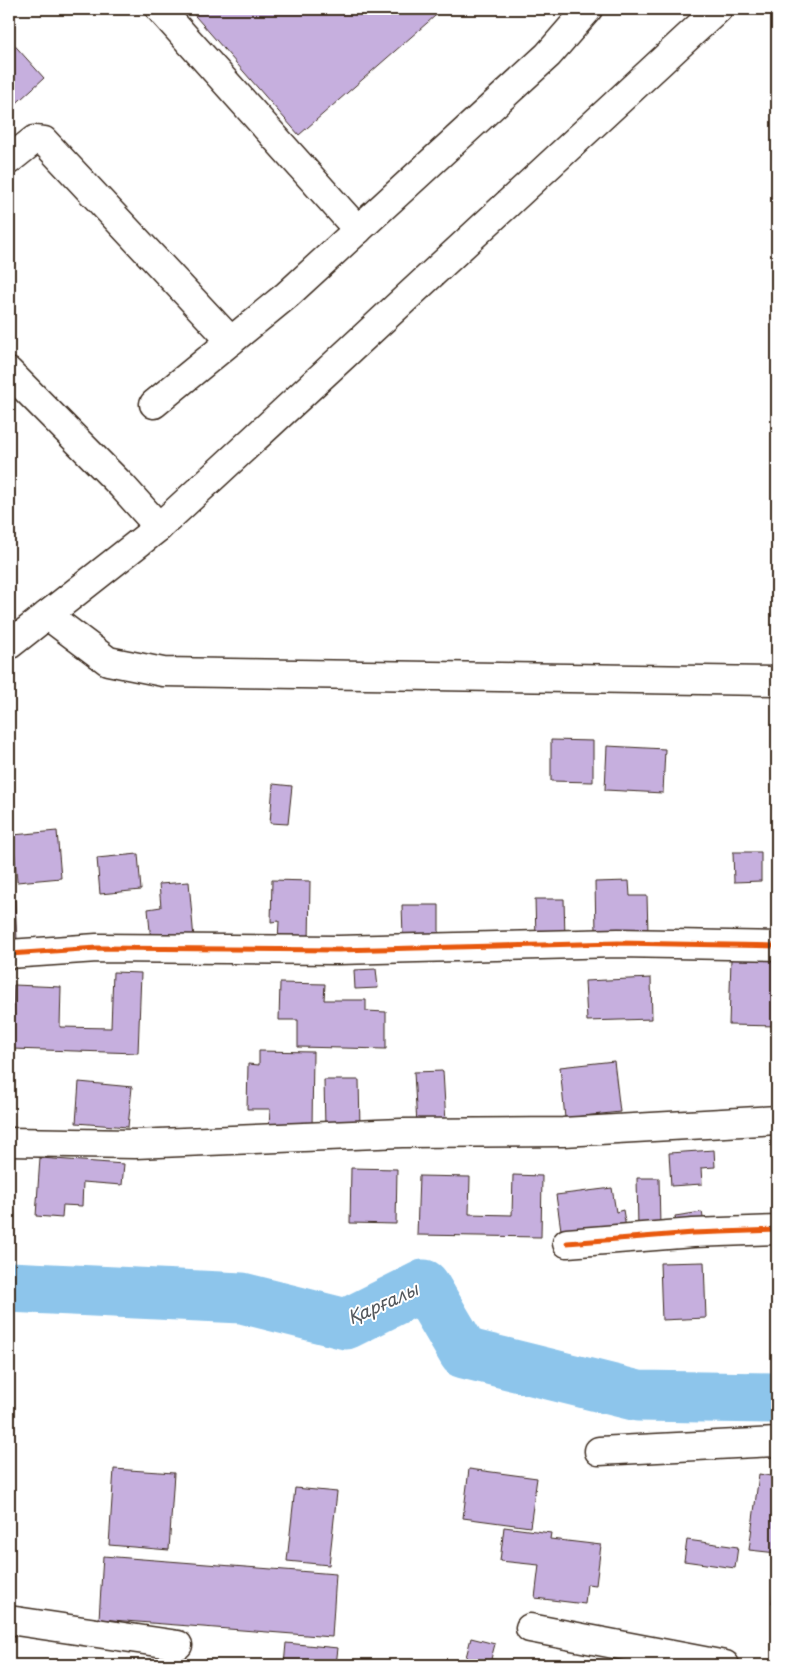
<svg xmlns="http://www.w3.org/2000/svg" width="786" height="1674" viewBox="0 0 786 1674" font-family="'Playpen Sans',sans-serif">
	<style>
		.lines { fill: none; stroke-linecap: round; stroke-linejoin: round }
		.river { stroke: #8dc5eb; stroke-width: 51 }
		.building { fill: #c6afde; stroke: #3b2a1e }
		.minor-casing { stroke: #3b2a1e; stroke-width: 31 }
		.minor { stroke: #fff; stroke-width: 28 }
		.cycleway-casing { stroke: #fff; stroke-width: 8 }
		.cycleway { stroke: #e8590c; stroke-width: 5 }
		.labels { text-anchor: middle; stroke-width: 4; stroke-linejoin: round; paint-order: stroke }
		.water-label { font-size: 18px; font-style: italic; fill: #54585c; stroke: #fff }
	</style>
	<rect width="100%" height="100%" fill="#fff"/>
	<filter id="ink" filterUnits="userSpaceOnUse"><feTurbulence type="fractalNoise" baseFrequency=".02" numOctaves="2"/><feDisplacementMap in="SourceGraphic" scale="10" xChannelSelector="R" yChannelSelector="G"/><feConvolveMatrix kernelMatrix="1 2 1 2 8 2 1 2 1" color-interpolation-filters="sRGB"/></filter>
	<g filter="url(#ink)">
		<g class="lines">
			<path class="river" d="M9,1287l233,11 104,26 78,-39 40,68 174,43 139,2"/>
		</g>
		<g class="building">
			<path d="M189,9h254l-144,126z"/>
			<path d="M9,39l35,39 -35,32z"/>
			<path d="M551,740l42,1v41l-42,-1z"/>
			<path d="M607,746l58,3 -2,44 -58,-3z"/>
			<path d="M273,784l19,2 -4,38 -18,-1z"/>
			<path d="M57,831l4,47 -44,4 -4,-47z"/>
			<path d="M733,852h28v29l-27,1z"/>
			<path d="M138,854l3,36 -41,4 -3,-36z"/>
			<path d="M272,880l38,1 -1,62 -31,-1 1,-21 -8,1z"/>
			<path d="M629,881l1,15h17l1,37h-52l-1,-51z"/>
			<path d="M189,882l5,57 -43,3 -3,-33 13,-2 -2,-23z"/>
			<path d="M535,899h29l1,39 -29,1z"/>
			<path d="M15,900l2,40h-8v-39z"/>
			<path d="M402,905h37v31l-36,1z"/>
			<path d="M731,958l46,1v67l-48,-1z"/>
			<path d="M376,969l2,19 -23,1 -1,-19z"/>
			<path d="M113,972l28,1 -3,80 -126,-4 2,-64 47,2 -1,40 51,1z"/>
			<path d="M651,978l1,41 -65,2 -2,-40z"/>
			<path d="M280,983l45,1 -1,16h42v11l20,1v37l-88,-2v-27h-19z"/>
			<path d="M259,1051l54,1 -1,76h-43l1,-19h-23l1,-45 11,1z"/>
			<path d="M614,1061l6,51 -55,6 -5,-51z"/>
			<path d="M443,1071l3,52 -29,2 -3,-53z"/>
			<path d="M324,1080h35l1,48h-35z"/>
			<path d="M79,1082l53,5 -4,40 -52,-4z"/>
			<path d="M714,1150l1,17 -14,1 1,16 -31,2 -2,-33z"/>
			<path d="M40,1158l84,6 -2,21 -39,-3 -1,24 -19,-1 -1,13 -26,-2z"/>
			<path d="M351,1168l46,1 -1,55 -46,-1z"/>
			<path d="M513,1175l29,1 -1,61 -124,-2 2,-59 51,1 -1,37 43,1z"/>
			<path d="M637,1178h22l1,49 -22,1z"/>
			<path d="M612,1188l4,24 7,-2 3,18 -64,9 -6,-42z"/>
			<path d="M702,1212l3,16 -28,4 -2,-16z"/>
			<path d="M704,1262l2,56 -44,2 -2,-57z"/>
			<path d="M114,1469l60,4 -5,77 -60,-5z"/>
			<path d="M469,1469l68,9 -7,49 -67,-9z"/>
			<path d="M759,1474l18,3v76l-28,-3z"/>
			<path d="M295,1488l42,4 -8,73 -42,-4z"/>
			<path d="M504,1527l47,6 -1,6 51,6 -5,40 -9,-1 -2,20 -50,-6 4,-33 -39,-4z"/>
			<path d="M687,1540l51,7 -3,21 -51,-7z"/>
			<path d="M103,1556l233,18 -4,63 -233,-18z"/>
			<path d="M777,1563v41l-5,-1z"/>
			<path d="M471,1638l24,6 -4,15 24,6h-51z"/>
			<path d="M286,1643l52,5 -2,17h-52z"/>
		</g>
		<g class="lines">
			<defs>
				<g id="minor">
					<path d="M160,9l198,221"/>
					<path d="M9,160l25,-20 10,1 187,200"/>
					<path d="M9,372l113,114 37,41"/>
					<path d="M154,404l133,-109 261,-240 40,-46"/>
					<path d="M47,615l61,46 55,11 614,9"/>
					<path d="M9,645l150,-118 559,-518"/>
					<path d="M9,954l88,-6 241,2 280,-7 159,3"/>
					<path d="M9,1142l126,2 267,-11 161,-1 214,-12"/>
					<path d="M567,1243l126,-10 84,-3"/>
					<path d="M599,1451l178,-9"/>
					<path d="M9,1620l169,25"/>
					<path d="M530,1628l195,37"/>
				</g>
			</defs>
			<use href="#minor" class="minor-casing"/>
			<use href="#minor" class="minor"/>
			<defs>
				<g id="cycleway">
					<path d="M9,954l88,-6 241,2 280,-7 159,3"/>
					<path d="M567,1243l126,-10 84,-3"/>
				</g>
			</defs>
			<use href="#cycleway" class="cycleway-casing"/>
			<use href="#cycleway" class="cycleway"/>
		</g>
	</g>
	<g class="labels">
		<g class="water-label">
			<text transform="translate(383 1304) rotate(-24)" y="6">Қарғалы</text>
		</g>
	</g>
	<rect width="786" height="1674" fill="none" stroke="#fff" stroke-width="30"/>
	<rect x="15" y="15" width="756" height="1644" fill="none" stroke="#3b2a1e" stroke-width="2" filter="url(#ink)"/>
</svg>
